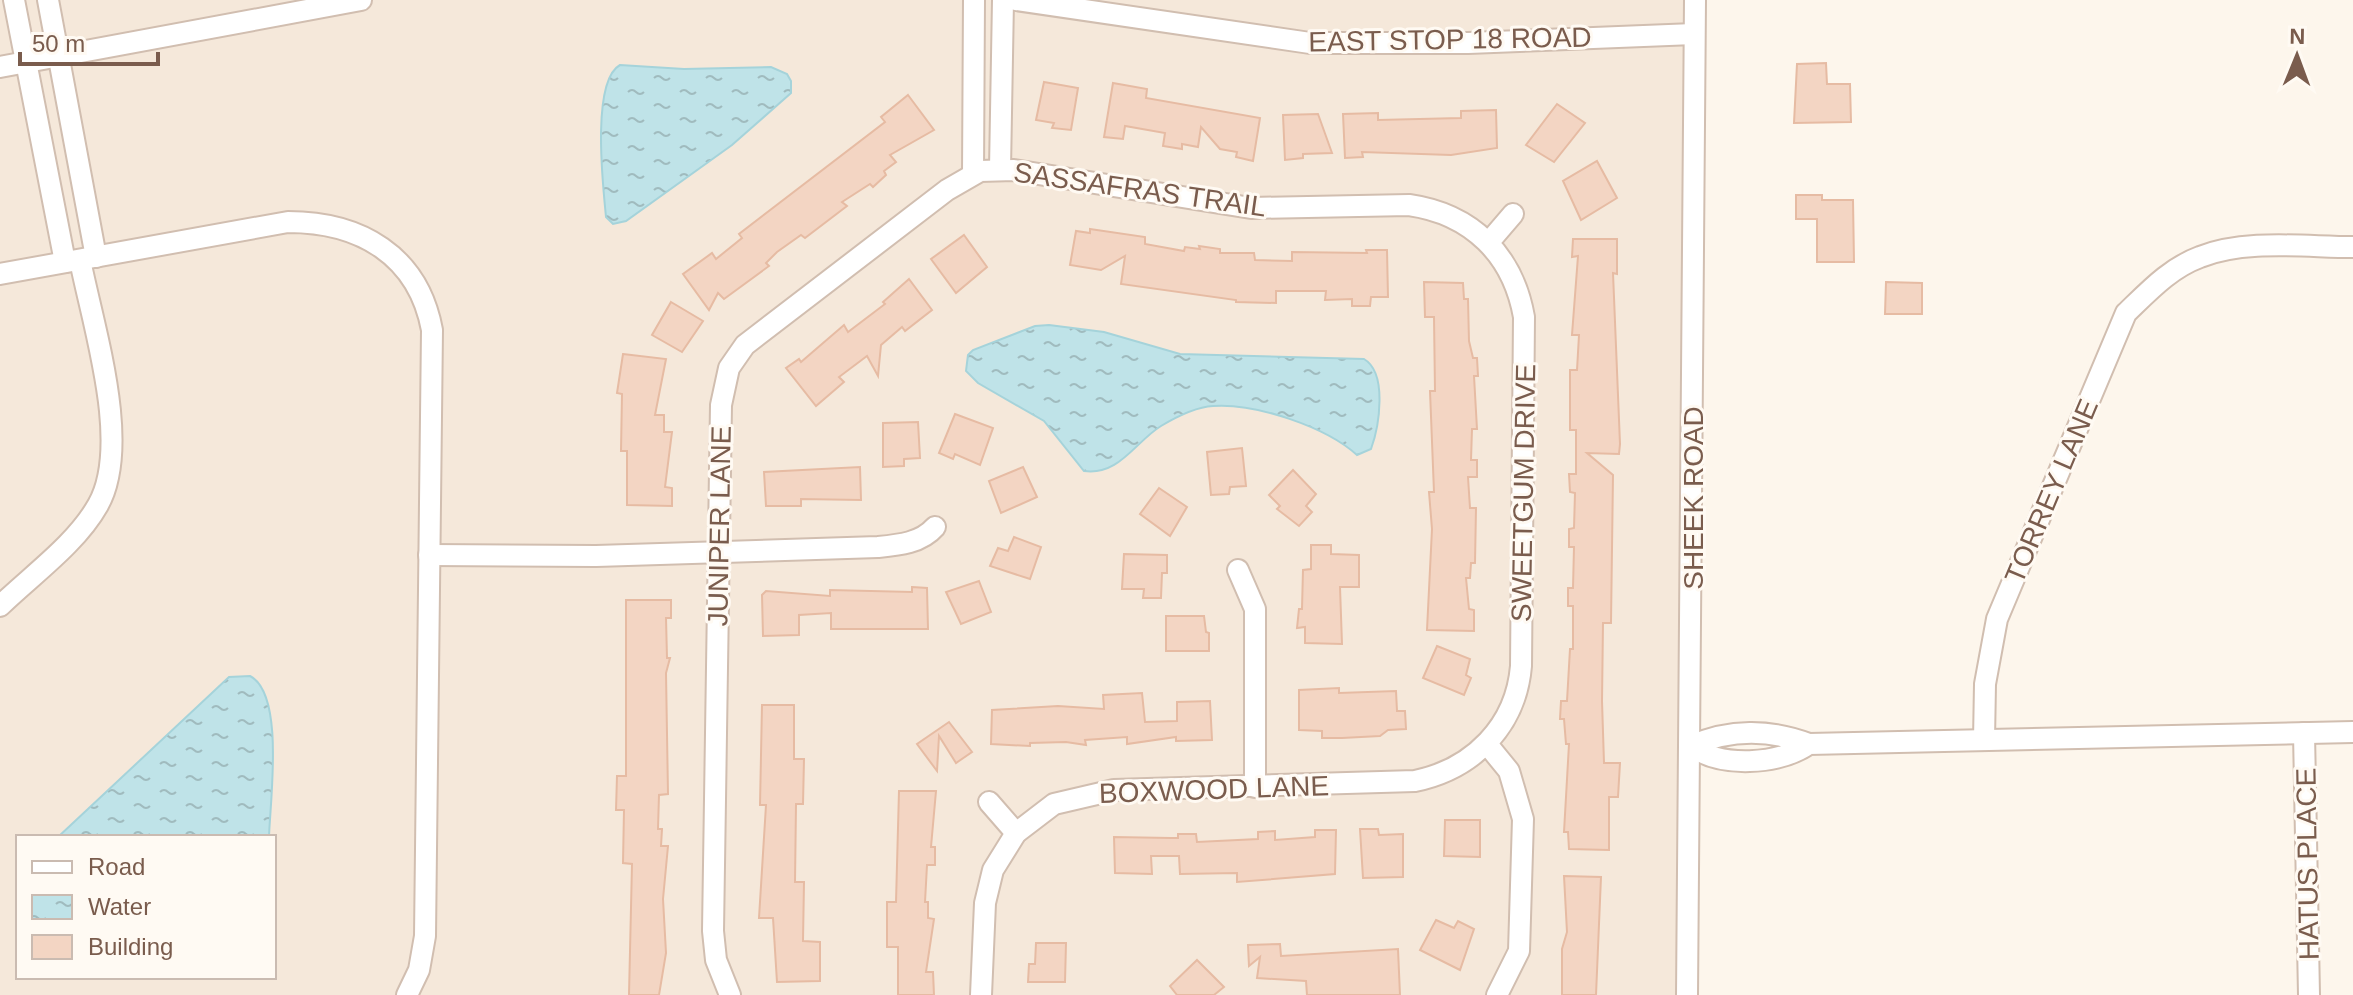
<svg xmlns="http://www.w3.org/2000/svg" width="2353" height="995" viewBox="0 0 2353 995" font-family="Arial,sans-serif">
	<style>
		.residential { fill: #f5e8da; fill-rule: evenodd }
		.water { fill: url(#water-ripples); stroke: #a5d3da; stroke-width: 2 }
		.building { fill: #f3d5c3; stroke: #e6bba3; stroke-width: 2 }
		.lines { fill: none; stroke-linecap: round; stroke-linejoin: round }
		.minor-casing { stroke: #d1beb0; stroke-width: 24 }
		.minor { stroke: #fff; stroke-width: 20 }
		.labels { text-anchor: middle; stroke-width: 6; stroke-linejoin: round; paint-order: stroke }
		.street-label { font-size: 28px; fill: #7a5c4d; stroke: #fffaf3 }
	</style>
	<defs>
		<pattern id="water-ripples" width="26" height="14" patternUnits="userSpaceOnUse" patternTransform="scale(2)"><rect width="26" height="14" fill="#bfe3e8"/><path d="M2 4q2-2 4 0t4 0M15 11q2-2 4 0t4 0" fill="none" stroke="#a0bbbe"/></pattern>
	</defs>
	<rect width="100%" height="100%" fill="#fdf6ec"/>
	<path class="residential" d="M0,0h1698l-23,995h-1675zM18,837h256v140h-256z"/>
	<g class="water">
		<path d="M620,65l64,4 87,-2 16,7 4,7v12l-59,52 -106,76 -13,3 -7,-7c-3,-31 -15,-136 14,-152z"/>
		<path d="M1049,325l55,7 76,22 184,5c24,14 15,68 7,90l-14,6c-31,-28 -101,-52 -144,-49 -17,1 -37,11 -52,20 -26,16 -42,50 -77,45l-40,-50 -66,-38 -12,-12 2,-16 5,-5 62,-24z"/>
		<path d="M250,676c35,18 20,125 19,161h-211l171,-160z"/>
	</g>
	<g class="building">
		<path d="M1826,63l1,21h23l1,38 -57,1 3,-59z"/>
		<path d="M1044,82l34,6 -7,42 -19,-2 2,-5 -18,-3z"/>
		<path d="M1113,83l34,6 -1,9 114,20 -7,43 -17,-4 1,-5 -17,-3 -19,-22 -3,20 -16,-3v5l-19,-3 2,-13 -40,-7 -2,13 -19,-2z"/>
		<path d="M908,95l26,35 -44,25 6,7 -12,9 2,4 -13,12 -3,-3 -28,18 5,4 -42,32 -4,-3 -24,17 -11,11 3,3 -45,33 -6,-6 -9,17 -26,-36 29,-21 4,6 26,-21 -3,-4 146,-112 -4,-5z"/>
		<path d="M1557,104l28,19 -31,39 -28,-17z"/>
		<path d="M1496,110l1,38 -46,7 -89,-3 1,5 -18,1 -2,-44 35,-1v7l83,-2v-7z"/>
		<path d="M1318,114l14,39 -29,1v4l-18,2 -2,-45z"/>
		<path d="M1597,161l20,37 -36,22 -18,-39z"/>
		<path d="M1796,195h26v5h31l1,62h-37v-43h-21z"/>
		<path d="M1090,229l55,8v7l39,7 1,-4 15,2 -1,-3 21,3v4h34l1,7 37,1v-9l75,1 -1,-3h21l1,47h-17l-1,9h-18v-7l-27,1 1,-9h-50v12l-40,-1v-2l-115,-16 4,-28 -24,14 -31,-5 6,-34 14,2z"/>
		<path d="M964,235l23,32 -31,26 -25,-34z"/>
		<path d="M1573,239h44v35l-4,-1 7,171 -1,10 -32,-1 26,22 -2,148h-8l-1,78 2,62h16l-2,34h-9v53l-40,-1 -1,-17h-4l5,-88h-3l-2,-25h-4l1,-18h6l3,-52h3v-43h-5v-18h5l1,-41h-5v-18l5,-1 1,-35 -5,-1 -1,-18h7v-44h-6v-60h7l2,-35h-7l6,-79 -6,1z"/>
		<path d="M909,279l23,31 -27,21 -3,-4 -21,18 -3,31 -11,-20 -28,21 5,5 -28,24 -30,-38 13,-9 2,3 43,-37 4,7 37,-28 -2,-2z"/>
		<path d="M1424,282l39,1 1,16h4l1,42 4,17h4l1,18h-4l3,53h-5l-1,31h6v17h-9l2,31h6l-1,55h-4l-1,15h-4l3,31 5,1v21l-47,-1 5,-101 -3,-37h5l-4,-101h5l-1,-74h-9z"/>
		<path d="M1886,282l36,1v31h-37z"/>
		<path d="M671,302l32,19 -21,31 -30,-17z"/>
		<path d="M623,354l43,5 -11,56h9v17h8l-7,55 7,1v18l-45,-1v-54h-6l1,-57 -5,-1z"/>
		<path d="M955,414l38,14 -13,37 -25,-11 -2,5 -14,-6z"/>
		<path d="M918,422l2,36 -16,1v7l-21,1v-44z"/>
		<path d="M1242,448l4,38 -16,1 -1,7 -18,1 -4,-43z"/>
		<path d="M860,467l1,33 -60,-1v7h-35l-2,-34z"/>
		<path d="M1023,467l14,30 -36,16 -12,-32z"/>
		<path d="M1293,470l23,24 -10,12 6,6 -13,14 -22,-17 3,-3 -11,-11z"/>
		<path d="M1159,488l28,19 -17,29 -30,-22z"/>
		<path d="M1014,537l27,10 -11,32 -40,-13 8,-18 10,3z"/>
		<path d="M1311,545h20v9l28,1v32h-19l2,57 -37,-1v-16l-8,1 2,-19h3l1,-39 8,-1z"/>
		<path d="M1124,554l43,1v18h-5l-1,25h-18l1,-9h-22z"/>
		<path d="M979,581l12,31 -30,12 -15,-32z"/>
		<path d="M912,587l15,1 1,41h-97v-16l-32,2v20l-36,1 -1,-41 4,-4 64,5v-6l82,2z"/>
		<path d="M626,600h45v18h-5l1,40h3l-4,15 2,121 -9,1 -1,34h4l-1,17h7l-5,53 3,54 -7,42h-30l3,-131 -9,-1 1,-53h-8l1,-34h9z"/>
		<path d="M1166,616h38l2,16 3,1v18h-43z"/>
		<path d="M1437,646l33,13 -4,16 5,3 -7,17 -41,-17z"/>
		<path d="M1339,688v5l57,-2 1,20h8l1,18 -18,1 -8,6 -38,2h-20v-7l-23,-1v-40z"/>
		<path d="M1142,693l3,29 32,-1v-19l33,-1 2,39 -36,1v-4l-49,7v-7l-42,3 1,5 -20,-3 -36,1v3l-39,-2 1,-34 66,-4 46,3 -1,-14z"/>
		<path d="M762,705h32v54h10l-1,45h-7l-1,78h9l-1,59 17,1v39l-43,1 -4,-64h-14l7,-113h-6z"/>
		<path d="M949,722l23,30 -16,11 -17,-27 -2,35 -20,-27z"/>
		<path d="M899,791h37l-5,56h4v18h-8l-2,37h3v16l6,1 -8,53h7l1,23h-36v-48h-11v-45h9z"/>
		<path d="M1445,820h35v37l-36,-1z"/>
		<path d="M1360,829h18l1,6 24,-1v43l-40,1z"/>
		<path d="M1315,830h21l-1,44 -98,8v-9l-57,1 -1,-18h-28l1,18 -37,-1 -1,-36 57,1h7v-4h18l1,8 61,-3v-7l17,-1v9l40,-3z"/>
		<path d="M1564,876l37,1 -5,118h-34v-46l5,-17z"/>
		<path d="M1436,920l18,8 4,-7 16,8 -14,41 -40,-20z"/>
		<path d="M1036,943h30l-1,39h-37l1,-18h6z"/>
		<path d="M1280,944l1,12 117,-7 2,46h-93l-1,-14 -49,-3 3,-21 -11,9 -1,-21z"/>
		<path d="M1197,960l27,27 -10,8h-37l-7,-9z"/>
	</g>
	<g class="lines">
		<defs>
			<g id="minor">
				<path d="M14,0l51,262"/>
				<path d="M48,0l48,257"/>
				<path d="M1016,0l294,43h158l226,-9"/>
				<path d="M0,67l361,-67"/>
				<path d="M1000,169l3,-169"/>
				<path d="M973,174l1,-174"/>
				<path d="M1489,242l24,-28"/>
				<path d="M0,274l288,-52c72,0 130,33 144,108l-7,606 -6,34 -12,25"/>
				<path d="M429,555l167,1 282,-9c21,-2 43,-4 57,-20"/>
				<path d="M1238,570l17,39v178"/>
				<path d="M0,606c32,-31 76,-62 98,-101 34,-60 -5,-179 -18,-245"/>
				<path d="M2304,733l5,262"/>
				<path d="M1984,740l1,-56 12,-65 129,-306c23,-22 44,-45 74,-56 45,-18 105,-10 153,-10"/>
				<path d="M1487,744l22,27 14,48 -4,132 -22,44"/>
				<path d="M1809,744c-31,21 -88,24 -118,2 38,-17 79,-17 118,-2l544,-12"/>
				<path d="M989,802l27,31"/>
				<path d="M730,995l-14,-35 -3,-29 8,-526 8,-37 16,-23 202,-155 33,-19 34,-1 237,38 158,-3c63,9 104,50 115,112l-3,349c-5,60 -48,103 -106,115l-301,9 -60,14 -38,29 -23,37 -8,33 -4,92"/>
				<path d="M1687,995l8,-995"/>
			</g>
		</defs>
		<use href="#minor" class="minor-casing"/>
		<use href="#minor" class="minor"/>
	</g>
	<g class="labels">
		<g class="street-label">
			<text transform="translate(1450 39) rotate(-1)" y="10">EAST STOP 18 ROAD</text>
			<text transform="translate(1140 189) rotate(8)" y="10">SASSAFRAS TRAIL</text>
			<text transform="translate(2051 491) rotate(-67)" y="10">TORREY LANE</text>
			<text transform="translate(1523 493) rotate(-89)" y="10">SWEETGUM DRIVE</text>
			<text transform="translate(1693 498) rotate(-90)" y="10">SHEEK ROAD</text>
			<text transform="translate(719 526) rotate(-89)" y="10">JUNIPER LANE</text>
			<text transform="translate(1214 789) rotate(-2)" y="10">BOXWOOD LANE</text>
			<text transform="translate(2307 864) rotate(-91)" y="10">HATUS PLACE</text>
		</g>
	</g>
	<rect x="16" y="835" width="260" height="144" fill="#fffaf3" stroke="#cabbb1" stroke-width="2"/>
	<rect x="32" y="861" width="40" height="12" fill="#ffffff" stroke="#cabbb1" stroke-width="2"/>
	<text x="88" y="875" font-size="24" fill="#7a5c4d">Road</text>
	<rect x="32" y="895" width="40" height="24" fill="url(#water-ripples)" stroke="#cabbb1" stroke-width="2"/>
	<text x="88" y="915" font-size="24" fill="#7a5c4d">Water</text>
	<rect x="32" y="935" width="40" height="24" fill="#f3d5c3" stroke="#cabbb1" stroke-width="2"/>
	<text x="88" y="955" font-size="24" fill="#7a5c4d">Building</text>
	<g transform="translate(2297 56) rotate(1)" stroke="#fffaf3" stroke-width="6" paint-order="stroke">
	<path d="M0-6L14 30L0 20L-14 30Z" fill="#7a5c4d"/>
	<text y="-12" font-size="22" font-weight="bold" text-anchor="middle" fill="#7a5c4d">N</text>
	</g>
	<path d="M20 52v12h138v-12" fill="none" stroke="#7a5c4d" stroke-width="4"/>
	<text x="32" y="52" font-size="24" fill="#7a5c4d" stroke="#fffaf3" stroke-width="6" paint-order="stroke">50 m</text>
</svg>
